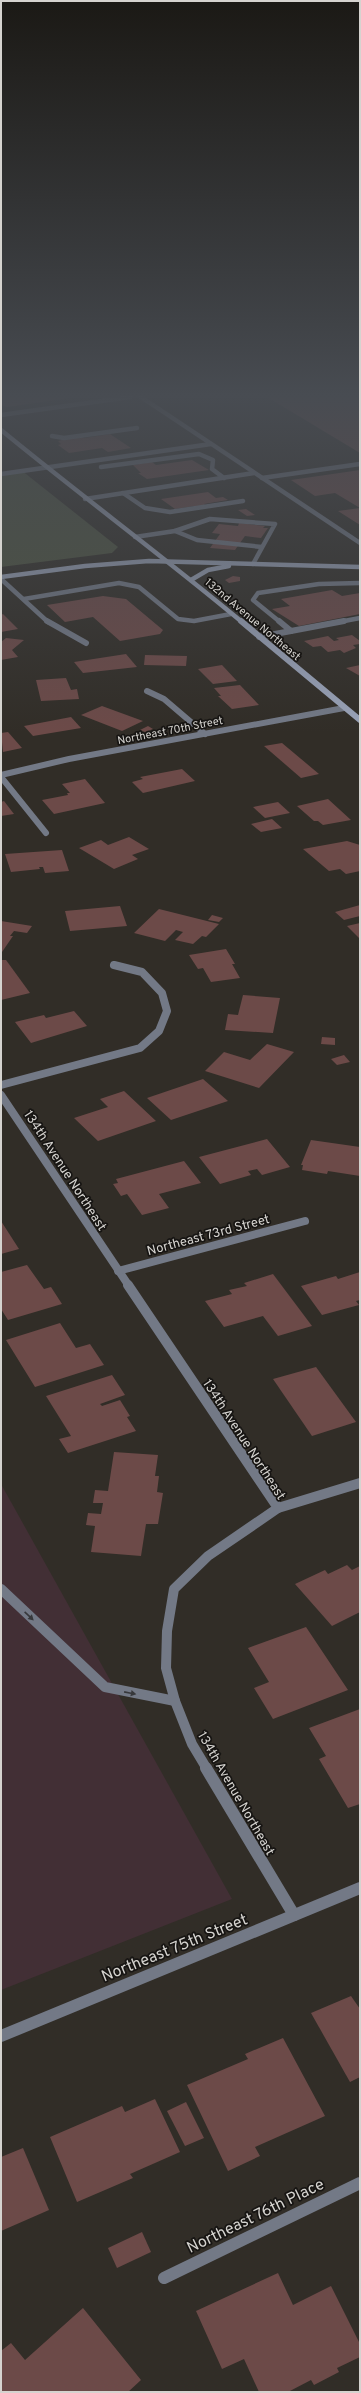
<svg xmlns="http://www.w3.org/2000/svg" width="361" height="2393" viewBox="0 0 361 2393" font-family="Overpass,sans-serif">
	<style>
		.education { fill: #422f35 }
		.green { fill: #4d533f }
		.building { fill: #6c4a48 }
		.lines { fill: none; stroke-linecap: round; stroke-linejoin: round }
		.lane-far2 { stroke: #737986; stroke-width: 4.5 }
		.lane-far1 { stroke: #737986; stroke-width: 6 }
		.lane { stroke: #737986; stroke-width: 10 }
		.street-far3 { stroke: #737986; stroke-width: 6 }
		.street-far2 { stroke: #737986; stroke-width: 8 }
		.street-far1 { stroke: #737986; stroke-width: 10 }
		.street { stroke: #737986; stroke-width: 12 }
		.secondary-far1 { stroke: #9aa3b8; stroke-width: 4.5 }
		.secondary { stroke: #9aa3b8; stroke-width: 6 }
		.oneway { fill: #37383b }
		.labels { text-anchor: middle; stroke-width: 3.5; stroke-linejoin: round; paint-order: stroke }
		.far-street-label { font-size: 11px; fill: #d5d3cf; stroke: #171513 }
		.street-label { font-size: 13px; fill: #d5d3cf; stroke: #171513 }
		.near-street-label { font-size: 16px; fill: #d5d3cf; stroke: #171513 }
	</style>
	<rect width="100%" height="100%" fill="#312d27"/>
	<path class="education" d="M1,1484l231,415 -231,91z"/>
	<path class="green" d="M21,470l97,77 -6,6 -111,14v-94z"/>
	<g class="building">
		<path d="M1,397h69v1l-63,9 -6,-2z"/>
		<path d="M267,397h93v56z"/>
		<path d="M110,434l21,14 -23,4 -6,-4 -33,5 -11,-8 3,-1 -3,-3 23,-6 3,3z"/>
		<path d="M192,460l17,10 -62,9 -9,-6h3l-8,-8 19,-3 4,3z"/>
		<path d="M360,470v55l-22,-14 22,-3 -25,-15 -20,3 -24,-16z"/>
		<path d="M208,492l8,6 7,-1 5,3 -24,4 5,4 -14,-2 -20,3 -14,-10z"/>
		<path d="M246,509l9,6 -8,1 -9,-6z"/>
		<path d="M239,523l26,3 -2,2h5l-7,10 -16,-2 -10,14 -25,-2 10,-14 -8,-1 7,-9 19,2z"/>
		<path d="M233,576l7,1v4l-11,2 -4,-3z"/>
		<path d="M332,590l10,6 18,-3v21l-61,12 -27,-17 18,-3 -9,-7z"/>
		<path d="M103,596l23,3 37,31 -3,4 -40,7 -27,-24 -28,5 -18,-17z"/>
		<path d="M3,614l15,15 -17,3v-17z"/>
		<path d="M352,635l8,6v3l-7,1 3,3 -12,5 -4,-3 -12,2 -7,-6 -8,1 -9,-6 24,-5 6,5 5,-1 -3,-2z"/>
		<path d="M6,638l18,2 -12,10 6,7 -17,3v-18z"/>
		<path d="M126,654l11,13 -54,6 -9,-11z"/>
		<path d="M145,655l42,1 -1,10 -42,-1z"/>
		<path d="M222,665l15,16 -24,3 -15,-15z"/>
		<path d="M360,665v11l-14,-8z"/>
		<path d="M66,678l5,12 6,-1 2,10 -38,2 -5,-21z"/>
		<path d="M240,685l19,20 -27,4 -14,-13h3l-7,-8z"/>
		<path d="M102,706l41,15 -21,10 -41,-16z"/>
		<path d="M71,717l10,11 -48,8 -9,-10z"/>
		<path d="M148,726l5,3 -8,3 -5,-2z"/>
		<path d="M8,732l14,16 -19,4 -2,-19z"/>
		<path d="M282,743l37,31 -18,4 -37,-32z"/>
		<path d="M182,769l13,12 -52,12 -11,-11 11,-3 -3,-2z"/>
		<path d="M85,779l20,24 -51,11 -12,-14 26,-5 -1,-2h3l-8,-9z"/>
		<path d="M328,799l23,21 -28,5 -5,-4h-4l-17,-15z"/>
		<path d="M4,801l10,13 -13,2v-14z"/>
		<path d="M278,802l12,11 -25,5 -12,-11z"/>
		<path d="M272,819l10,9 -21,4 -10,-8z"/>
		<path d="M129,837l20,12 -17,6 6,4 -24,10 -35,-21 22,-8 7,5z"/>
		<path d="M347,841l13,4v26l-14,3 -6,-5 -11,2 -26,-22z"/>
		<path d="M62,850l7,21 -24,2 -2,-6h-4l1,2 -29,3 -6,-18z"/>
		<path d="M360,905v11l-16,4 -9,-8z"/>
		<path d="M120,906l7,20 -57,5 -5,-20z"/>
		<path d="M159,909l60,15 -13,13 -4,-1 -9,8 -18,-4 8,-8 -7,-2 -11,11 -31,-8z"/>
		<path d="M212,915l11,3 -4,4 -11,-2z"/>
		<path d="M1,921l31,5 -5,7 -13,-2 -4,5h3l-11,16z"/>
		<path d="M360,923v16l-13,-13z"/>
		<path d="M226,949l9,15h-3l8,14 -29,4 -8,-14 -5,1 -9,-14z"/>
		<path d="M1,960h5l24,33 -29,7z"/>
		<path d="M243,995l37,3 -7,35 -48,-3 3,-16 10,1z"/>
		<path d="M74,1011l13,15 -56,17 -16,-21 29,-7 2,3z"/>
		<path d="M322,1037l13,1v7l-14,-1z"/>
		<path d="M267,1044l27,8 -35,36 -54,-17 19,-19 26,8z"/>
		<path d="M344,1055l6,7 -13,3 -6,-6z"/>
		<path d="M203,1079l25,22 -57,19 -24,-22z"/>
		<path d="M124,1091l32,30 -58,20 -24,-23 34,-11 -8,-8z"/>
		<path d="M267,1139l23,28 -28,8 -5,-6 -9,2 3,4 -31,9 -21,-27z"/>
		<path d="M311,1140l49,7v29l-32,-5 -1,3 -25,-4 1,-5h-2z"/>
		<path d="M184,1161l17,22 -42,11 10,14 -27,7 -15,-21 -6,2 -8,-12 5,-1 -2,-4z"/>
		<path d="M1,1221l18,28 -18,5z"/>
		<path d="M27,1265l17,24 7,-2 11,17 -54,16 -7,-11v-37z"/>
		<path d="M360,1272v28l-4,1 3,4 -37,10 -21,-29 35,-10 2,3z"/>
		<path d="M273,1274l39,52 -34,10 -15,-20 -39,11 -19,-26 27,-7 -3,-4 18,-4 -3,-3z"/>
		<path d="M60,1323l16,25 14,-4 14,21 -69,22 -29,-47z"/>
		<path d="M316,1367l40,55 -44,14 -39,-57z"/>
		<path d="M112,1375l13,20 -25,9 2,2 18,-6 10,16 -3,1 9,14 -68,22 -9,-14 12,-3 -25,-40z"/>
		<path d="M114,1452l44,3 -3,21h4l-2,16 6,1 -5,31h-12l-5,32 -50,-4 4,-26 -9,-1 2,-12 13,1 2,-11h-10l2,-13 13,1z"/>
		<path d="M347,1565l5,5 8,-4v46l-28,14 -37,-42 30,-14 3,4z"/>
		<path d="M306,1627l42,63 -75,29 -19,-31 15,-6 -21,-34z"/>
		<path d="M360,1709v95l-12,4 -29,-49 7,-3 -17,-28z"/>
		<path d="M351,1996l9,13v68l-10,5 -39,-69z"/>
		<path d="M283,2038l42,78 -70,31 5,9 -32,15 -41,-86 61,-26 -3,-5z"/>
		<path d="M155,2099l25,53 -50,22 3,4 -56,24 -27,-65 72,-31 3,6z"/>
		<path d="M186,2102l18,36 -19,8 -18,-35z"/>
		<path d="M23,2148l26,62 -48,21v-74z"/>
		<path d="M142,2232l9,20 -34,16 -9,-20z"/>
		<path d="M278,2273l15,32 38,-19 29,58v13l-23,11 2,4 -25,13 -3,-5 -23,12h-29l-15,-33 -22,10 -26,-58z"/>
		<path d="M83,2308l58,72 -13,12h-127v-41l10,-8 14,17z"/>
	</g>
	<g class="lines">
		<g class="lane-far2">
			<path d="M141,397l219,146"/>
			<path d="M1,415l129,-18"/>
			<path d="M52,436l12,2 73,-10"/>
			<path d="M101,467l98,-13 14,6 -1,9 12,9"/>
			<path d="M1,474l210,-30"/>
			<path d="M262,478l98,-14"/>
			<path d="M123,493l22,15 25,4 73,-11"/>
			<path d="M85,499l169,-26"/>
			<path d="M135,537l40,-6"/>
			<path d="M253,564l22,-40 -65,-5 -35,12 22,9 65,7"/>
			<path d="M1,579l47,43"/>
			<path d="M24,599l95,-16 20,4 39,32 16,2 37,-7"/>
			<path d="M280,622l-27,-22 5,-7 61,-9 41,-1"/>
			<path d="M339,622l21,-4"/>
		</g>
		<g class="lane-far1">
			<path d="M47,621l39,22"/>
			<path d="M279,621l12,10 53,-10"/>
			<path d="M259,637l32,-6"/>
			<path d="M1,777l45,56"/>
		</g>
		<path class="lane" d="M1,1589l104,98 70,14"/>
		<g class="street-far3">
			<path d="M147,691l17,8 41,35"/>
			<path d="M1,775l68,-16 275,-51"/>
		</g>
		<g class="street-far2">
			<path d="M1,1085l139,-37 19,-17 8,-20 -5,-18 -20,-21 -28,-7"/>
			<path d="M1,1095l128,191"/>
			<path d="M118,1271l187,-50"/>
		</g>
		<g class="street-far1">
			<path d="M128,1285l150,223 -70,48 -34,33 -7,42 -1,37 9,33 17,43 15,25"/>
			<path d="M278,1508l82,-25"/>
		</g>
		<g class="street">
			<path d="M206,1768l88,147"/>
			<path d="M1,2036l359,-148"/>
			<path d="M164,2278l196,-95"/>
		</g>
		<g class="secondary-far1">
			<path d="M1,430c79,65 162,126 241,192"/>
			<path d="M1,577l84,-11 64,-5 211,6"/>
			<path d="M191,580l17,-10 21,-4"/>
		</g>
		<path class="secondary" d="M241,621l119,99"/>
	</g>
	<defs><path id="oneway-solid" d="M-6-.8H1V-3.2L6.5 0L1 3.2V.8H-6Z"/></defs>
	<g class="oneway">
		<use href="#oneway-solid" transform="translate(29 1616) rotate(43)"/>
		<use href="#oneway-solid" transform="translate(130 1693) rotate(11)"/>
	</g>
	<linearGradient id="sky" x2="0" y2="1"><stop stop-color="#1b1915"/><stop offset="0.54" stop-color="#484c52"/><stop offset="1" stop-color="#484c52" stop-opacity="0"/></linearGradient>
	<rect width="361" height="732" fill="url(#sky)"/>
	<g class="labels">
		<g class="far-street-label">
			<text transform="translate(253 619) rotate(40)" y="4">132nd Avenue Northeast</text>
			<text transform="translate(170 730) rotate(-11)" y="4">Northeast 70th Street</text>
		</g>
		<g class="street-label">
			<text transform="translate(66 1170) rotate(57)" y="5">134th Avenue Northeast</text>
			<text transform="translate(208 1234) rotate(-15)" y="5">Northeast 73rd Street</text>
			<text transform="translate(245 1439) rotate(57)" y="5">134th Avenue Northeast</text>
			<text transform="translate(237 1793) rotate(60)" y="5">134th Avenue Northeast</text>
		</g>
		<g class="near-street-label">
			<text transform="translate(174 1947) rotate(-22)" y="6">Northeast 75th Street</text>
			<text transform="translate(255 2215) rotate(-26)" y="6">Northeast 76th Place</text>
		</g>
	</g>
	<rect width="361" height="2393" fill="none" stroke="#d5d3cf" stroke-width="4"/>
</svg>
